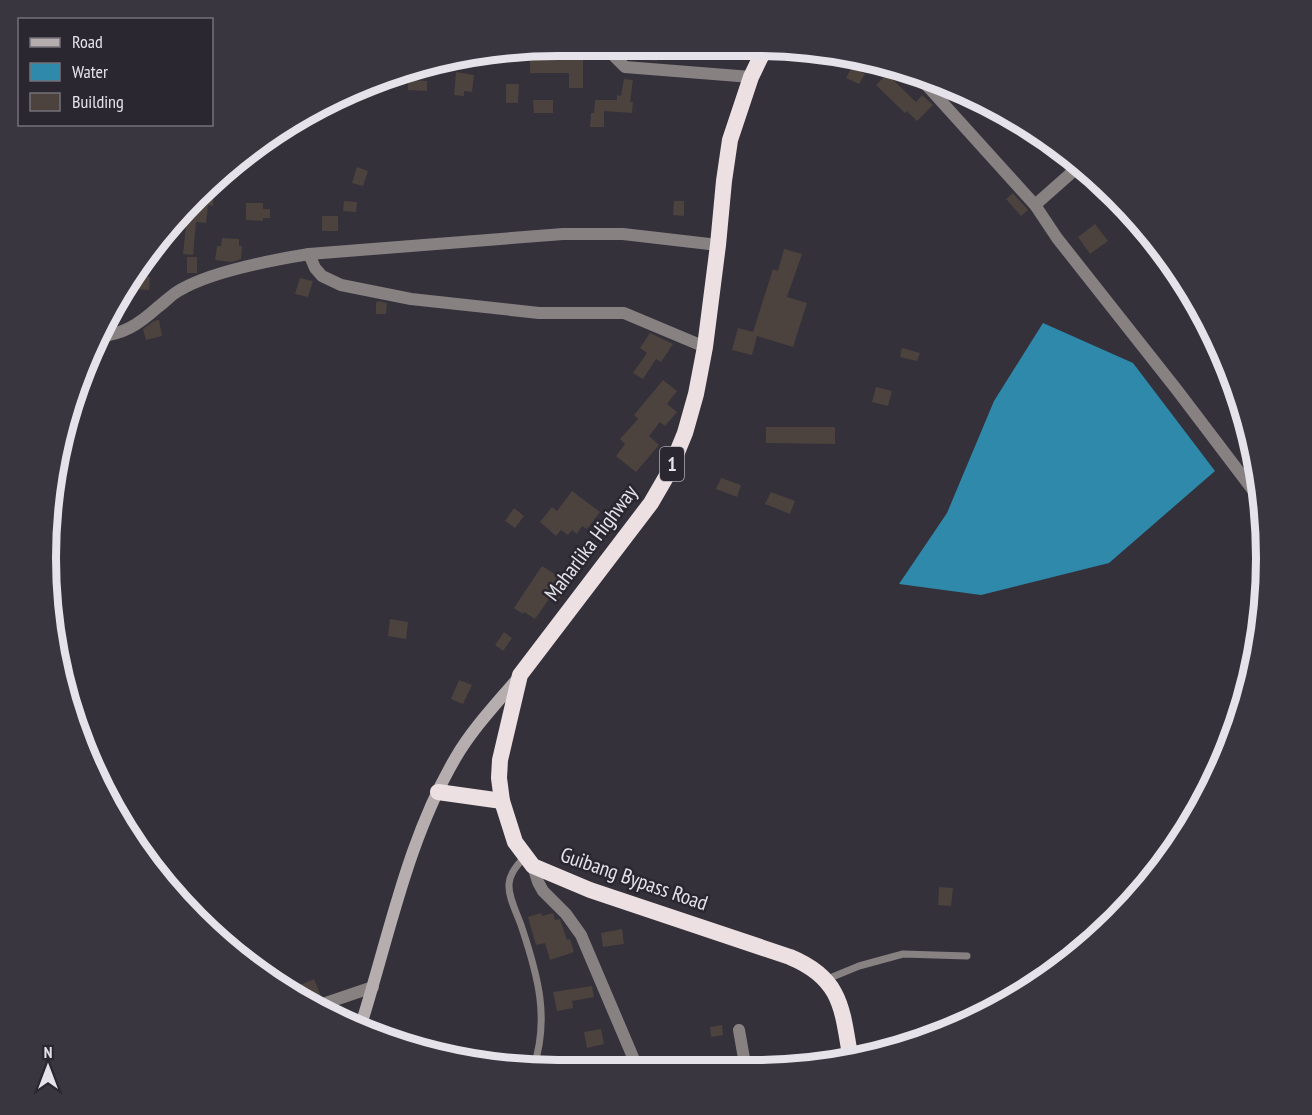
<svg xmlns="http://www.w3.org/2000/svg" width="1312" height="1115" viewBox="0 0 1312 1115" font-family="'PT Sans Narrow',sans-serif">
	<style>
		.water { fill: #2e89ab }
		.building { fill: #4c423e }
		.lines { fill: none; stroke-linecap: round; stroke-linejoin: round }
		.service { stroke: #878182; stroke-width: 7 }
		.minor { stroke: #878182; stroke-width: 12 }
		.secondary { stroke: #b6adaf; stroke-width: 12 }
		.trunk { stroke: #ece0e2; stroke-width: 16 }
		.labels { text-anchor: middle; stroke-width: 5; stroke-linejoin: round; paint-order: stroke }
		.shield { fill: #2a2730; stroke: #adabb2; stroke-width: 1.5 }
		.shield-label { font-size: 20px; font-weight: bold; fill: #e5e3e9 }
		.street-label { font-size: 21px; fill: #e5e3e9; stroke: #2a2730 }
		.rim { fill: none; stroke: #e5e3e9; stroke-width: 8 }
	</style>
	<rect width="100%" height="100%" fill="#34313a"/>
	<path class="water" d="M1043,323l90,40 82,108 -106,92 -128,32 -82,-11 48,-71 47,-112z"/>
	<g class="building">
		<path d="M639,46l13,1v4l6,1 -1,9 -20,-2z"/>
		<path d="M542,47l-1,12h42v29h-14v-15h-39v-24z"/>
		<path d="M852,67l13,7 -6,10 -13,-6z"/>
		<path d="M456,72l18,3 -2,17 -8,-1v5l-10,-1z"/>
		<path d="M887,74l29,28 6,-7 11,10 -16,16 -10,-10 -2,2 -29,-28z"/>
		<path d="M624,79l9,1 -3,22h3l-1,11 -28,-2v16h-14l1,-14h3l1,-13h22v-5l4,1z"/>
		<path d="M408,80l19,1v10l-19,-1z"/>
		<path d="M506,84h13l-1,19h-12z"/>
		<path d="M533,100h20v13h-19z"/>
		<path d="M357,167l11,4 -5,15 -11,-3z"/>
		<path d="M214,178l-1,28 -5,-1 -2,18 -10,-1 -3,33 -10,-1 3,-29 -12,-1 12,-13 12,1 1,-16z"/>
		<path d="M1013,193l15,17 -7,6 -15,-17z"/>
		<path d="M344,201l13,1 -1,10 -13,-1z"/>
		<path d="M674,201h10v15l-11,-1z"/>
		<path d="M246,203h17v6h7v9h-7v3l-17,-1z"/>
		<rect x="322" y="216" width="16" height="15"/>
		<path d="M1095,224l13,17 -18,13 -12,-17z"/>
		<path d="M222,238l17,1v7h3l-1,13 -9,3 -17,-2 2,-14h4z"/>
		<path d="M784,249l18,5 -15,43 20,6 -14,44 -36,-11 -5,19 -20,-5 6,-22 15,4 20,-63 5,2z"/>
		<rect x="187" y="257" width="10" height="16"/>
		<path d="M132,275l18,2 -1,13 -18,-1z"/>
		<path d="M300,278l13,3 -5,16 -13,-3z"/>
		<path d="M122,291l-3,28 -12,-1z"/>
		<path d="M378,301l9,2 -1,11h-10v-11z"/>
		<path d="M159,320l3,16 -16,4 -3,-11 11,-8z"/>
		<path d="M650,333l23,11 -12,18 -5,-3 -13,20 -10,-6 14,-20 -7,-5z"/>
		<path d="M902,348l18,5 -3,8 -17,-4z"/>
		<path d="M663,380l14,11 -10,13 10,8 -12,14 -5,-4 -11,14 10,9 -23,27 -20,-16 9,-12 -5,-5 18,-20 -4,-4z"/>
		<path d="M876,387l16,4 -4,15 -16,-4z"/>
		<path d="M766,427h69v17l-69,-1z"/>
		<path d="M721,478l20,7 -4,12 -21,-8z"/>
		<path d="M572,491l28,21 -13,17 -5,-3 -5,8 -5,-4 -4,5 -7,-5 -5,6 -16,-14 12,-15 5,4z"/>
		<path d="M771,492l24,9 -5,13 -25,-10z"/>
		<path d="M514,508l10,8 -9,12 -10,-7z"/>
		<path d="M542,566l27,17 -13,20 -7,-4 -14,20 -11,-7 -1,2 -9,-6z"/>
		<path d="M390,619l18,3 -2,17 -18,-3z"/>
		<path d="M504,632l8,6 -9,13 -8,-6z"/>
		<path d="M459,680l13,5 -9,19 -12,-5z"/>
		<path d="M939,887l14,1 -2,18 -13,-1z"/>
		<path d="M541,913l1,3 11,-3 2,7 5,-1 7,21 3,-1 4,13 -24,8 -5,-17 -9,2 -8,-28z"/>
		<path d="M622,929l2,15 -21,3 -2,-14z"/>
		<path d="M314,979l7,17 -14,6 -6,-1 -15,-10z"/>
		<path d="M592,986l2,11 -22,4 1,7 -16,3 -4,-19z"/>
		<path d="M722,1025l1,10 -12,2 -1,-10z"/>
		<path d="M601,1029l3,15 -17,4 -3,-16z"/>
	</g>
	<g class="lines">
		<g class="service">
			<path d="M525,856c-7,9 -15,16 -16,28 -1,14 9,31 13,44 16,48 28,91 11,141"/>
			<path d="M825,980l34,-14 44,-12 64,2"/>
		</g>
		<g class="minor">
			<path d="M572,45l41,5"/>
			<path d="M613,46l2,11 10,10 126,10"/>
			<path d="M922,80l113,125 22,33 120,152 85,112"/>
			<path d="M1035,205l43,-38"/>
			<path d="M309,254l254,-20h60l95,11"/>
			<path d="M97,337c27,-3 41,-12 61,-30 7,-5 14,-13 22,-17 32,-19 92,-30 129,-36l6,14 7,8 19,9 70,14 128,14h85l81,34"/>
			<path d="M533,866l5,16 5,9 23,23 15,21 57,134"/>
			<path d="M314,1007l59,-20"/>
			<path d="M739,1030l7,40"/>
		</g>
		<path class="secondary" d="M360,1028c29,-91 47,-188 96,-271 17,-29 41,-54 62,-79"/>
		<g class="trunk">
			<path d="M765,48l-14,29 -21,63 -6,41 -6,64 -13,102 -9,47 -11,39 -16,39 -18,31 -131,172 -20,85 -1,18 3,23 13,41 18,24 57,24 200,67c53,22 52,53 61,104"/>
			<path d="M438,792l64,9"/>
		</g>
	</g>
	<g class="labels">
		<rect class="shield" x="660" y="447" width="24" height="34" rx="4.5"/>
		<g class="shield-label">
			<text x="672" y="471">1</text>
		</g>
		<g class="street-label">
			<text transform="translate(591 543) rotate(-53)" y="7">Maharlika Highway</text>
			<text transform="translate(634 879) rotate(19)" y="7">Guibang Bypass Road</text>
		</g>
	</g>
	<path d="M0 0H1312V1115H0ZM558 56H754A502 502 0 0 1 1256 558V558A502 502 0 0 1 754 1060H558A502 502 0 0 1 56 558V558A502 502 0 0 1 558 56Z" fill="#39363f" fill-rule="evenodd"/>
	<path class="rim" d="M558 56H754A502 502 0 0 1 1256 558V558A502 502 0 0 1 754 1060H558A502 502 0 0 1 56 558V558A502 502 0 0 1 558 56Z"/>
	<rect x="18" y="18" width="195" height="108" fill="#2a2730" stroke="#75727a" stroke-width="1.5"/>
	<rect x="30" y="38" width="30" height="9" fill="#b6adaf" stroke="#75727a" stroke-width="1.5"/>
	<text x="72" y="48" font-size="18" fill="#e5e3e9">Road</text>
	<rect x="30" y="63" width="30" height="18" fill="#2e89ab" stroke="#75727a" stroke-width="1.5"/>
	<text x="72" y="78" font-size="18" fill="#e5e3e9">Water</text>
	<rect x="30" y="93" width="30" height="18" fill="#4c423e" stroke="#75727a" stroke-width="1.5"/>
	<text x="72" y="108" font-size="18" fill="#e5e3e9">Building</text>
	<g transform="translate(48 1067)" stroke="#2a2730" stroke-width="4.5" paint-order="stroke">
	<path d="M0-4.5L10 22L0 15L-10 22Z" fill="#e5e3e9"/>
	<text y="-9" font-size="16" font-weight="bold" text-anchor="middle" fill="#e5e3e9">N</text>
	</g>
</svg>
